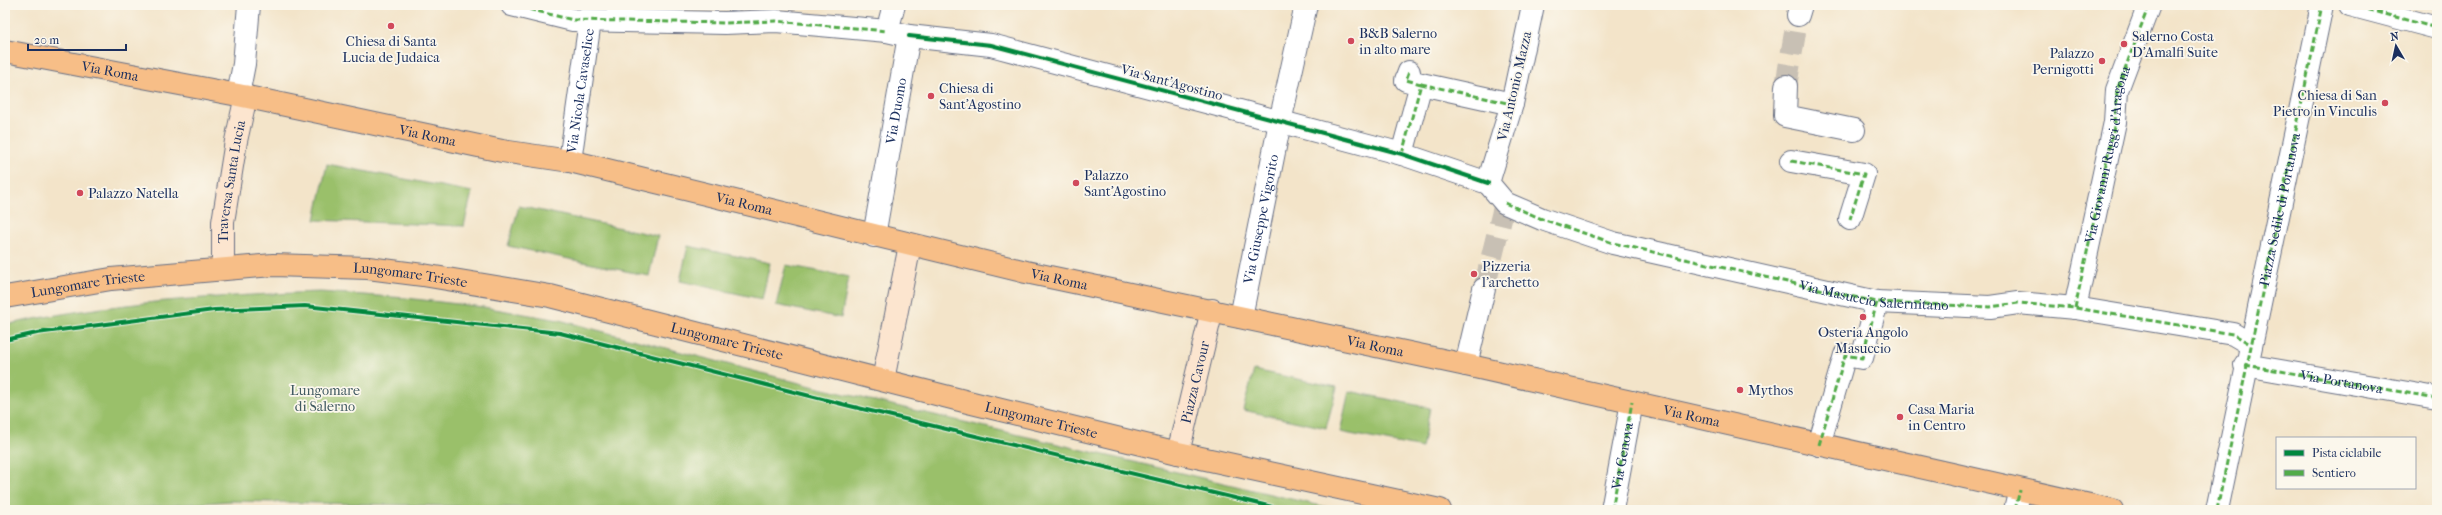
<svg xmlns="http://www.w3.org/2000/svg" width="2442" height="515" viewBox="0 0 2442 515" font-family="'IM FELL French Canon',serif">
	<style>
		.green { fill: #9ac06b; stroke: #5a7864 }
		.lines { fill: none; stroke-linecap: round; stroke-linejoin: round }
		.street-tunnel { stroke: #c8c0b4; stroke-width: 22; stroke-dasharray: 22 11; stroke-linecap: butt }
		.street-casing { stroke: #676e83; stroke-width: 24 }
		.secondary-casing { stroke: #676e83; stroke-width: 24 }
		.primary-casing { stroke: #676e83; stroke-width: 24 }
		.street { stroke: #fff; stroke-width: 22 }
		.secondary { stroke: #fce5cf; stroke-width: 22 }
		.primary { stroke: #f7be87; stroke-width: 22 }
		.quiet { stroke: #52ab49; stroke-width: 3; stroke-dasharray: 6 3; stroke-linecap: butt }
		.cycleway-casing { stroke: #fbf7ec; stroke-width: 6 }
		.cycleway { stroke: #00873e; stroke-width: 4 }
		.poi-dot { fill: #d1495b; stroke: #fbf7ec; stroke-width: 1.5 }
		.labels { text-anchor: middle; stroke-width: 3.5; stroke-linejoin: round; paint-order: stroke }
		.poi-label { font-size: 14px; fill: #1b2f5e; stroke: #fbf7ec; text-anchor: start }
		.street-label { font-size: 14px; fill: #1b2f5e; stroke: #fbf7ec }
		.park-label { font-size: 14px; fill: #415a62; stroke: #fbf7ec }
	</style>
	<rect width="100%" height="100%" fill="#fbf7ec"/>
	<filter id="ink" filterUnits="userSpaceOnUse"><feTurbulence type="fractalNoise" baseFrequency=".025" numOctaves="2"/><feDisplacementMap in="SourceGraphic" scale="8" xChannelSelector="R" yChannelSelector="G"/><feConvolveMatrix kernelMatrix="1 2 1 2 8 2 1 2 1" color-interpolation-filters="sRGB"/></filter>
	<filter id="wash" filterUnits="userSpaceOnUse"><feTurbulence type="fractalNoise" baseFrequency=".012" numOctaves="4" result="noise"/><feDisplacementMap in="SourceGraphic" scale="16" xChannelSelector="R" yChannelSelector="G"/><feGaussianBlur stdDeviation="0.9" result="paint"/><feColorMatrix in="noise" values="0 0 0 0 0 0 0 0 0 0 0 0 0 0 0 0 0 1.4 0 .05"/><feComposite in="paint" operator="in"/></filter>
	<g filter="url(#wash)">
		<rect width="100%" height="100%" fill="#f3e4c9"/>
		<g class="green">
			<path d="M327,164l145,28 -8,34 -149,-6z"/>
			<path d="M519,206l139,30 -9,40 -141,-30z"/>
			<path d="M688,246l82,17 -8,36 -82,-18z"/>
			<path d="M786,265l63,12 -8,41 -65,-13z"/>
			<path d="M320,292l86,6 77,9 76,13 252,66 527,124h-801l-8,-2 -299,-7 -117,9h-108v-185c104,-23 209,-29 315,-33z"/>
			<path d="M1254,370l83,17 -11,41 -83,-18z"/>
			<path d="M1349,391l81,17 -8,40 -82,-16z"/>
		</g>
	</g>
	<g filter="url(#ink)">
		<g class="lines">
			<g class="street-tunnel">
				<path d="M1786,86l12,-71"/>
				<path d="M1484,289l20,-82"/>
			</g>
			<defs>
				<g id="street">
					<path d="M512,5l61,15 152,3 51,-2 111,10"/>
					<path id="s1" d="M1533,5l-21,99 -24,79 17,20 37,16 71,24 264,59 113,5 28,-4 57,5 158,26 17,10"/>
					<path d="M2350,5l87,23"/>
					<path d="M1798,15l3,-10"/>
					<path d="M909,36l82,9 411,109 86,29"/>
					<path d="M1421,84l91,20"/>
					<path d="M1786,86l-1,30 69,14"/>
					<path d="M238,95l6,-31 5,-59"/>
					<path d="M1402,154l19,-70 -15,-4 3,-8"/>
					<path id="s2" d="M570,161l20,-140"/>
					<path d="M1791,161l73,13 -14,45"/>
					<path id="s3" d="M874,236l35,-200 -22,-5 7,-26"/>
					<path d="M2075,308l40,-186 2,-32 32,-85"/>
					<path id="s4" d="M1241,317l39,-195 26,-117"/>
					<path d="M1466,365l18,-76"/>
					<path d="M2245,365l192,33"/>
					<path d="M1819,445l26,-90 17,3 15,-56"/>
					<path d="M1612,510l20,-108"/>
					<path d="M2015,510l5,-20"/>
					<path d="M2217,510l105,-505"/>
				</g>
				<g id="secondary">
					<path id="s5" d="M223,269v-47l13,-81 10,-45"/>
					<path d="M883,380l27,-135"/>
					<path id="s6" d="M1178,453l34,-143"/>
				</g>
				<g id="primary">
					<path id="s7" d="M5,51l233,44 264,56 68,10 456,111 440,93 646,145"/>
					<path id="s8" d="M5,297l106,-18 162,-14 95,3 55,7 127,21 418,106 210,51 262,57"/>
				</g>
			</defs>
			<use href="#street" class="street-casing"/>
			<use href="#secondary" class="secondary-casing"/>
			<use href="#primary" class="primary-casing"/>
			<use href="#street" class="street"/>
			<use href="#secondary" class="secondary"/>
			<use href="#primary" class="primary"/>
			<g class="quiet">
				<path d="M512,5l61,15 152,3 51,-2 111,10"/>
				<path d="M2350,5l87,23"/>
				<path d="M1421,84l91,20"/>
				<path d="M1402,154l19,-70 -15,-4 3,-8"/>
				<path d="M1791,161l73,13 -14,45"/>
				<path d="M1505,203l37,16 71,24 264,59 113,5 28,-4 57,5 158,26 17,10"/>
				<path id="s9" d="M2075,308l40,-186 2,-32 32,-85"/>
				<path id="s10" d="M2245,365l192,33"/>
				<path d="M1819,445l26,-90 17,3 15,-56"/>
				<path id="s11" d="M1612,510l20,-108"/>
				<path d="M2015,510l5,-20"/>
				<path id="s12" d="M2217,510l105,-505"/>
			</g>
			<defs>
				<g id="cycleway">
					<path d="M909,36l82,9 411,109 86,29"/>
					<path d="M5,340l32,-7 177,-23 91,-4 255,27 290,73 435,104"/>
				</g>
			</defs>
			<use href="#cycleway" class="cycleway-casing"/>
			<use href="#cycleway" class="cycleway"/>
		</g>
	</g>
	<g class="poi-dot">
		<circle cx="391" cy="26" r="4"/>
		<circle cx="1351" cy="41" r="4"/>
		<circle cx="2124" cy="44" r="4"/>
		<circle cx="2102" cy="61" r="4"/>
		<circle cx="931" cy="96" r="4"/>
		<circle cx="2385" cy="103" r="4"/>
		<circle cx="1076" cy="183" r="4"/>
		<circle cx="80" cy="193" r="4"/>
		<circle cx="1474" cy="274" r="4"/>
		<circle cx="1863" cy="317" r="4"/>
		<circle cx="1740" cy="390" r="4"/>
		<circle cx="1900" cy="417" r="4"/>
	</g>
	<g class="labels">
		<g class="poi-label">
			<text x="1359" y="38">B&amp;B Salerno<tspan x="1359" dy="16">in alto mare</tspan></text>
			<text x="2132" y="41">Salerno Costa<tspan x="2132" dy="16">D'Amalfi Suite</tspan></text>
			<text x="391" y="46" text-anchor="middle">Chiesa di Santa<tspan x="391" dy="16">Lucia de Judaica</tspan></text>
			<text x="2094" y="58" text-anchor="end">Palazzo<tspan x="2094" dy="16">Pernigotti</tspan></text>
			<text x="939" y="93">Chiesa di<tspan x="939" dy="16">Sant'Agostino</tspan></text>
			<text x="2377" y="100" text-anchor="end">Chiesa di San<tspan x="2377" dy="16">Pietro in Vinculis</tspan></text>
			<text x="1084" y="180">Palazzo<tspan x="1084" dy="16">Sant'Agostino</tspan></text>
			<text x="88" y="198">Palazzo Natella</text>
			<text x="1482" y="271">Pizzeria<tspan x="1482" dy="16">l'archetto</tspan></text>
			<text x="1863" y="337" text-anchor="middle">Osteria Angolo<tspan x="1863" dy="16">Masuccio</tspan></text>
			<text x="1748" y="395">Mythos</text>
			<text x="1908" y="414">Casa Maria<tspan x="1908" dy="16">in Centro</tspan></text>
		</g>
		<g class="street-label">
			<text dy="5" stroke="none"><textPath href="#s7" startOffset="107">Via Roma</textPath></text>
			<text transform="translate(1172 82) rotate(15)" y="5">Via Sant'Agostino</text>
			<text transform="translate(1514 86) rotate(-77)" y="5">Via Antonio Mazza</text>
			<text dy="5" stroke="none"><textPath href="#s2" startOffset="71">Via Nicola Cavaselice</textPath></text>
			<text dy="5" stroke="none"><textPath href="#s3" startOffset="127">Via Duomo</textPath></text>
			<text dy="5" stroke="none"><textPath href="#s7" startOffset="431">Via Roma</textPath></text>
			<text dy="5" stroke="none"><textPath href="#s9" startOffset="157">Via Giovanni Ruggi d'Aragona</textPath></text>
			<text dy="5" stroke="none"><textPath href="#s5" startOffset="88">Traversa Santa Lucia</textPath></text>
			<text dy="5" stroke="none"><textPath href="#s7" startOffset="755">Via Roma</textPath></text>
			<text dy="5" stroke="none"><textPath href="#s12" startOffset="307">Piazza Sedile di Portanova</textPath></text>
			<text dy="5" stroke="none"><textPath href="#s4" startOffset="100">Via Giuseppe Vigorito</textPath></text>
			<text dy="5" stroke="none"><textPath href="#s8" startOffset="408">Lungomare Trieste</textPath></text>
			<text dy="5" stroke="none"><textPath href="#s7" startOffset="1079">Via Roma</textPath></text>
			<text dy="5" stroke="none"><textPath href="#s8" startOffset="84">Lungomare Trieste</textPath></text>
			<text dy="5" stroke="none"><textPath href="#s1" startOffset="592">Via Masuccio Salernitano</textPath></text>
			<text dy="5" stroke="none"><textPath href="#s8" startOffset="732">Lungomare Trieste</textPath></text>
			<text dy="5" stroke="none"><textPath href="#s7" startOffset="1402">Via Roma</textPath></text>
			<text dy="5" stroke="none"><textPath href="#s10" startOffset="98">Via Portanova</textPath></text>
			<text dy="5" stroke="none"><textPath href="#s6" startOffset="73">Piazza Cavour</textPath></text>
			<text dy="5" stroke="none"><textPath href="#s7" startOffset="1726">Via Roma</textPath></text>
			<text dy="5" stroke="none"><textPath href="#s8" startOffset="1056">Lungomare Trieste</textPath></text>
			<text dy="5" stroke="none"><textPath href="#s11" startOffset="55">Via Genova</textPath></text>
		</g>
		<g class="park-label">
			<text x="325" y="395">Lungomare<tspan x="325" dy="16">di Salerno</tspan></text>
		</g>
	</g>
	<rect width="2442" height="515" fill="none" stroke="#fbf7ec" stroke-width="20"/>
	<rect x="2276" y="437" width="140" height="52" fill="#fbf7ec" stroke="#a1a7b3"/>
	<rect x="2284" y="450" width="20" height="6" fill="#00873e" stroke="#a1a7b3"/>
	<text x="2312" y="457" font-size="12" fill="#1b2f5e">Pista ciclabile</text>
	<rect x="2284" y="470" width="20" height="6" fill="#52ab49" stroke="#a1a7b3"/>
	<text x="2312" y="477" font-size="12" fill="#1b2f5e">Sentiero</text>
	<g transform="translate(2396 46) rotate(351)" stroke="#fbf7ec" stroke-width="3" paint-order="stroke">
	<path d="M0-3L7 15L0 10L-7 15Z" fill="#1b2f5e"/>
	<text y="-6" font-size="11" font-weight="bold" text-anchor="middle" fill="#1b2f5e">N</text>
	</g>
	<path d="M28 44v6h98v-6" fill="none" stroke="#1b2f5e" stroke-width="2"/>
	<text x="34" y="44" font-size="12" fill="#1b2f5e" stroke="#fbf7ec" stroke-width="3" paint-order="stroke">20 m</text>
</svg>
